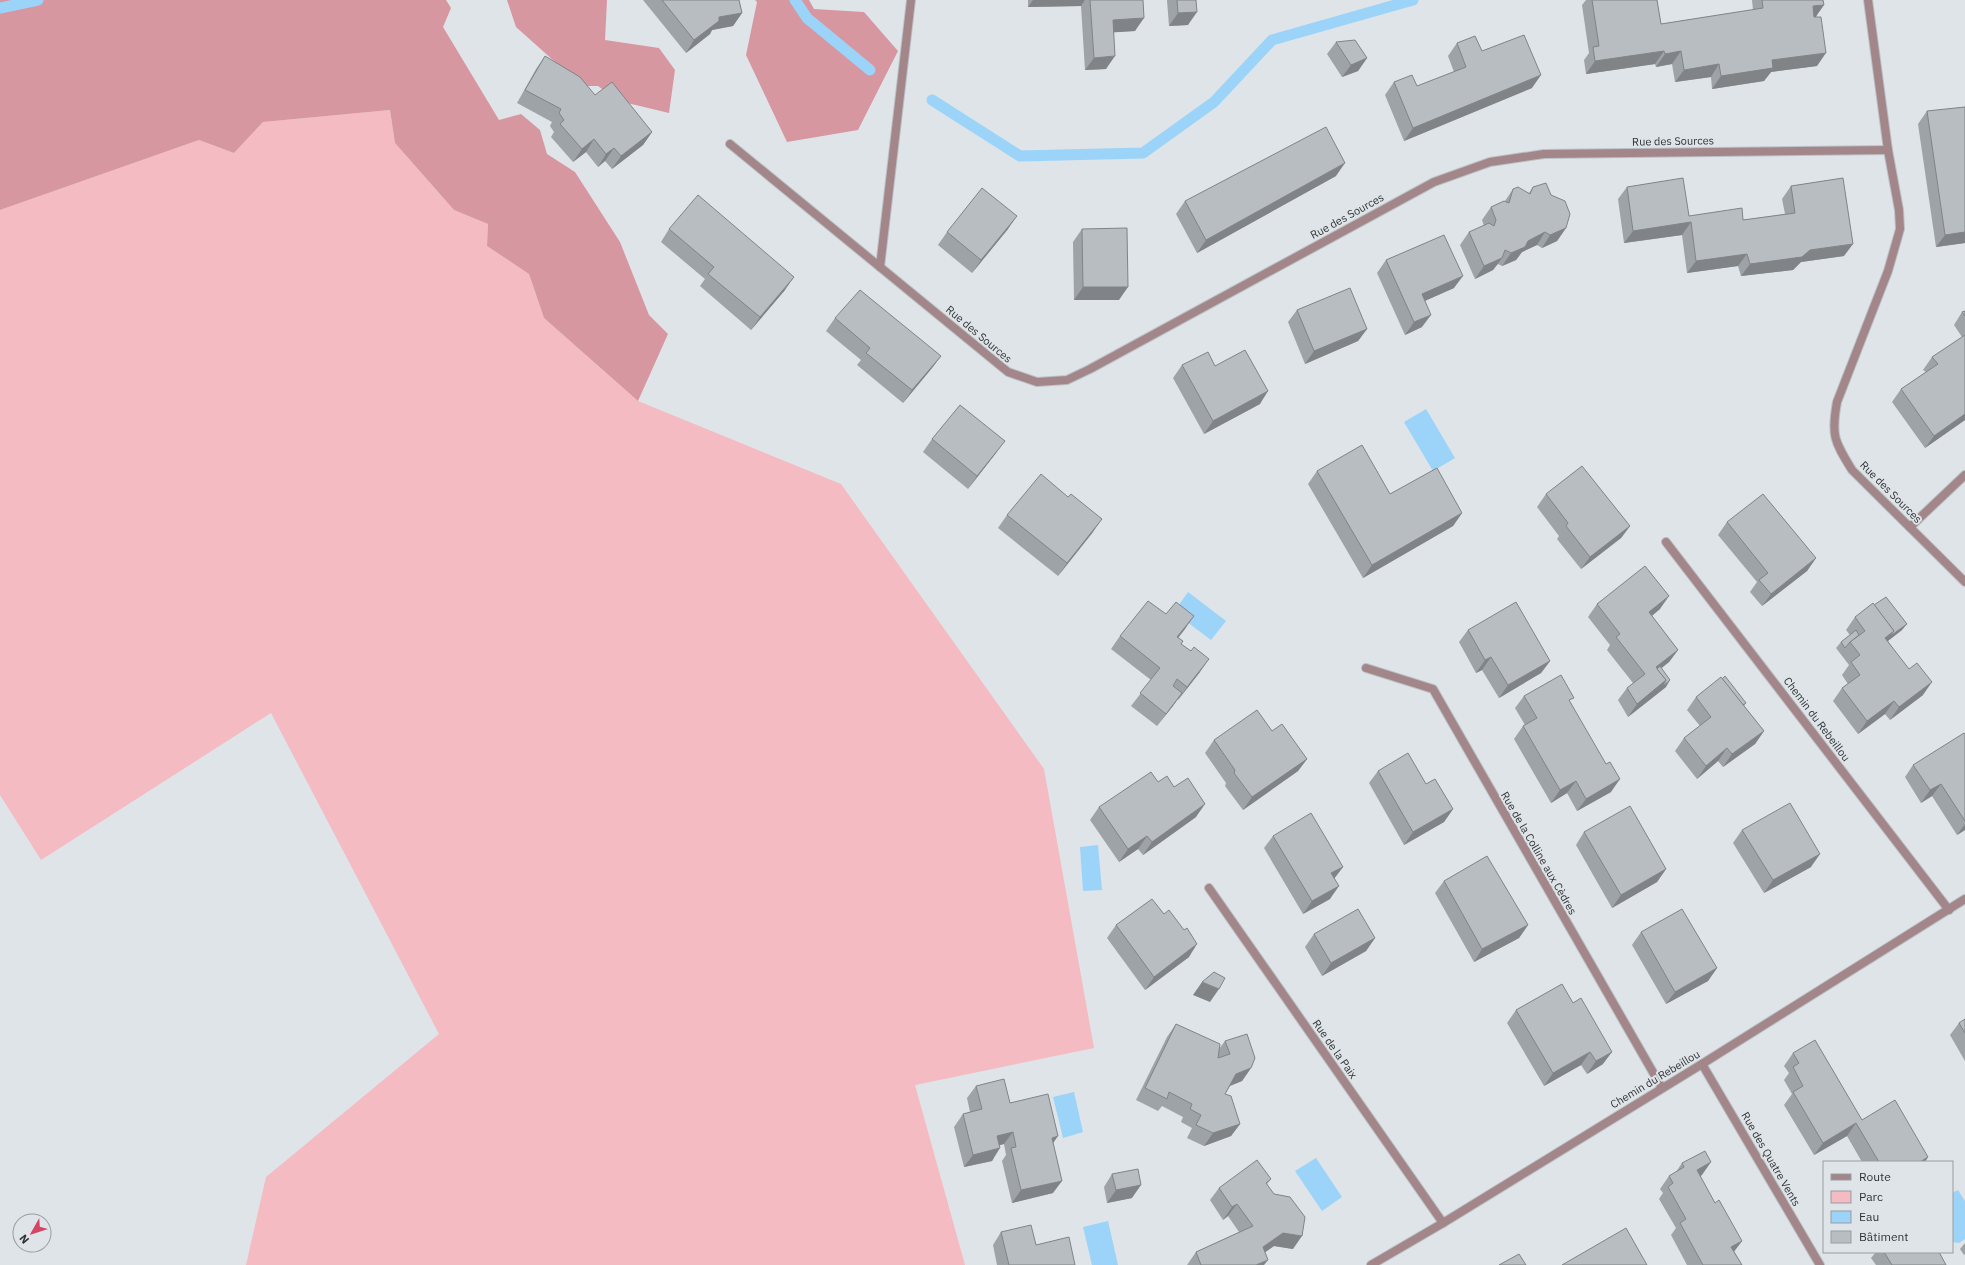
<svg xmlns="http://www.w3.org/2000/svg" width="1965" height="1265" viewBox="0 0 1965 1265" font-family="'IBM Plex Sans',sans-serif">
	<style>
		.green { fill: #f4bbc2 }
		.forest { fill: #d797a0 }
		.water { fill: #9bd4f8 }
		.lines { fill: none; stroke-linecap: round; stroke-linejoin: round }
		.stream { stroke: #9bd4f8; stroke-width: 11 }
		.street-casing { stroke: #bbc1c4; stroke-width: 10 }
		.street { stroke: #a28689; stroke-width: 8 }
		.wall { fill: #9da3a6 }
		.shaded-wall { fill: #808487 }
		.building { fill: #b7bdc1; stroke: #808487 }
		.labels { text-anchor: middle; stroke-width: 4; stroke-linejoin: round; paint-order: stroke }
		.street-label { font-size: 11px; fill: #303334; stroke: #dee4e8 }
	</style>
	<rect width="100%" height="100%" fill="#dee4e8"/>
	<path class="green" d="M390,110l5,33 59,67 34,14 -1,22 42,28 15,44 94,83 203,83 203,285 50,279 -179,37 50,180h-719l20,-88 173,-143 -168,-321 -230,147 -41,-65v-585l199,-70 35,13 29,-31z"/>
	<g class="forest">
		<path d="M0,0h446l5,8 -8,19 56,93 22,-6 19,16 7,24 28,18 45,70 29,73 19,19 -30,67 -94,-83 -15,-44 -42,-28 1,-22 -34,-14 -59,-67 -5,-33 -127,12 -29,31 -35,-13 -199,70z"/>
		<path d="M507,0h100l-2,40 54,8 16,22 -6,43 -50,-12 -21,-15h-16l-66,-59z"/>
		<path d="M755,0h54l5,9 50,3 34,39 -40,79 -71,12 -41,-87 11,-53z"/>
	</g>
	<g class="water">
		<path d="M1426,409l29,49 -22,13 -29,-49z"/>
		<path d="M1188,592l38,29 -15,19 -37,-28z"/>
		<path d="M1098,845l4,45 -19,1 -3,-44z"/>
		<path d="M1074,1092l9,40 -20,6 -10,-41z"/>
		<path d="M1316,1158l26,39 -20,14 -27,-40z"/>
		<path d="M1958,1190l7,11v38l-6,4 -7,-1v-49z"/>
		<path d="M1108,1221l10,44h-26l-9,-38z"/>
	</g>
	<g class="lines">
		<g class="stream">
			<path d="M795,0l12,18 63,52"/>
			<path d="M0,8l38,-8"/>
			<path d="M932,100l88,56 123,-3 71,-51 58,-62 141,-40"/>
		</g>
		<defs>
			<g id="street">
				<path d="M1868,0l20,150 11,60 1,19 -12,42 -51,131c-6,33 -3,39 15,68l113,112"/>
				<path d="M730,144l278,228 29,10 30,-2 23,-11 344,-187 56,-20 54,-8 344,-4"/>
				<path d="M880,267l31,-267"/>
				<path d="M1910,527l55,-52"/>
				<path d="M1666,542l283,368"/>
				<path d="M1366,668l67,21 229,399"/>
				<path d="M1209,888l234,335"/>
				<path d="M1702,1064l118,201"/>
				<path d="M1371,1265l72,-42 259,-159 263,-165"/>
			</g>
		</defs>
		<use href="#street" class="street-casing"/>
		<use href="#street" class="street"/>
	</g>
	<g class="wall">
		<path d="M643,0h96l3,13 -9,13 -21,4 -2,4 -24,19z"/>
		<path d="M1028,0h115l-8,31 -21,1 -8,37 -21,1 -4,-64 -53,1z"/>
		<path d="M1167,0h29l-8,25 -19,1z"/>
		<path d="M1586,0h71l4,24 92,-14 -1,-10h71l-7,17 1,49 -46,6 -7,9 -52,8 -1,-12 -36,5 -3,-18 -16,3 -1,-3 -69,10 -2,-14 5,-7 -7,-48z"/>
		<path d="M1336,42l31,16 -9,13 -16,6 -15,-23z"/>
		<path d="M1457,43l25,8 50,37 -128,53 -19,-46 9,-13 23,4 37,-14 -6,-16z"/>
		<path d="M545,56l50,39 57,37 -9,13 -31,24 -7,-8 -7,6 -12,-15 -13,10 -22,-25 3,-5 -4,-6 2,-4 -35,-19 19,-34z"/>
		<path d="M1965,107v136l-29,4 -18,-123 9,-13z"/>
		<path d="M1336,176l-139,77 -21,-39 9,-13z"/>
		<path d="M1791,186l53,70 -43,6 -8,8 -52,6 -3,-10 -51,7 -5,-38 -58,8 -6,-44 9,-12 62,29 54,4 42,-6 -3,-15z"/>
		<path d="M1533,187l18,8 15,33 -9,13 -15,7 -5,-3 -15,7 -6,8 -14,6 -4,-2 -5,6 -18,9 -15,-34 9,-13 15,-6 -2,-6 9,-13 14,-6 8,-12 16,4z"/>
		<path d="M669,229l116,61 -34,40 -51,-44 5,-7 -44,-37z"/>
		<path d="M1008,229l-36,44 -34,-28 9,-13z"/>
		<path d="M1082,229l37,71h-45l-1,-58z"/>
		<path d="M1386,260l68,28 -29,13 -3,26 -17,8 -28,-62z"/>
		<path d="M1297,310l70,19 -9,12 -53,23 -17,-42z"/>
		<path d="M1965,311v109l-40,28 -33,-46 9,-13 25,-17 -3,-2 9,-13 30,-20 -8,-12 8,-13z"/>
		<path d="M835,318l106,38 -9,12 -29,35 -46,-38 4,-5 -35,-29z"/>
		<path d="M1182,365l78,39 -56,30 -31,-56z"/>
		<path d="M932,439l64,14 -28,36 -45,-37z"/>
		<path d="M1317,471l73,23 72,19 -9,13 -90,52 -55,-94z"/>
		<path d="M1546,494l84,32 -9,12 -40,31 -24,-30 2,-3 -22,-29z"/>
		<path d="M1068,497l25,35 -35,44 -60,-48 9,-13z"/>
		<path d="M1727,522l89,36 -9,13 -45,35 -12,-14 7,-10 -39,-47z"/>
		<path d="M1597,604l63,5 -8,7 26,34 -9,12 -8,6 5,19 -38,30 -10,-17 9,-12 6,-5 -26,-33 3,-5 -22,-28z"/>
		<path d="M1874,605l28,25 -14,11 35,54 -33,25 -5,-6 -27,20 -25,-33 9,-13 6,-4 -6,-9 7,-10 -13,-17 5,-6 9,-7 -4,-5 9,-13z"/>
		<path d="M1185,629l-7,8 3,7 19,28 -22,28v-1l-21,27 -26,-20 20,-26 -40,-31 9,-13z"/>
		<path d="M1468,630l82,31 -9,12 -42,25 -17,-28 -6,3 -17,-31z"/>
		<path d="M1524,696l46,6 41,90 -34,19 -10,-18 -16,10 -37,-64 9,-13 2,-1 -10,-17z"/>
		<path d="M1696,697l50,6 -2,3 20,25 -9,13 -32,23 -5,-6 -21,18 -22,-28 9,-13 16,-12 -13,-16z"/>
		<path d="M1272,731l35,28 -9,12 -55,39 -18,-24 1,-3 -21,-30 9,-13z"/>
		<path d="M1965,734v96l-8,5 -25,-39 -11,7 -16,-26 8,-12z"/>
		<path d="M1378,771l48,13 27,25 -9,13 -40,23 -35,-62z"/>
		<path d="M1158,782l16,5 22,30 -53,38 -5,-6 -19,13 -29,-42 9,-13z"/>
		<path d="M1742,830l69,37 -47,26 -31,-50z"/>
		<path d="M1584,832l82,37 -9,13 -45,26 -36,-63z"/>
		<path d="M1273,836l70,31 -9,11 -4,21 -27,15 -39,-66z"/>
		<path d="M1444,881l84,44 -9,13 -45,24 -39,-69z"/>
		<path d="M1116,925l73,32 -44,33 -38,-52z"/>
		<path d="M1641,932l76,36 -9,13 -42,23 -34,-59z"/>
		<path d="M1314,934l61,4 -9,13 -44,25 -17,-29z"/>
		<path d="M1562,984l41,80 -16,10 -6,-9 -37,21 -37,-63 9,-13z"/>
		<path d="M1965,1019v42l-15,-26 9,-12z"/>
		<path d="M1176,1024l43,25 6,-8 26,27 -9,13 -12,5 -5,8 15,30 -9,12 -27,10 -17,-8 5,-10 -11,-6 2,-5 -21,-11 -4,5 -22,-11 31,-63z"/>
		<path d="M1793,1053l69,67 66,37 -3,5h-63l-15,-26 -33,19 -30,-50 8,-11 -8,-14 5,-7 -5,-7z"/>
		<path d="M976,1086l34,17 43,40v50l-41,10 -10,-42 4,-6 -2,-11 -4,1 -8,16 -28,6 -10,-40 9,-13 7,-2 -3,-14z"/>
		<path d="M1682,1163l20,12 -2,1 15,27 27,38 -8,10 8,14h-55l-16,-30 5,-7 -17,-29 4,-6 -3,-4 9,-13 7,-4z"/>
		<path d="M1112,1174l20,24 -25,5 -3,-16z"/>
		<path d="M1271,1179l-4,5 26,65 -19,-3 -9,6 -1,13h-77l9,-13 43,-20 -11,-16 -5,4 -13,-20 9,-12z"/>
		<path d="M1001,1232l35,13 39,20h-78l-4,-20z"/>
		<path d="M1965,1243v11l-1,1 -4,-6z"/>
		<path d="M1876,1252h63l7,13h-70l-5,-7z"/>
	</g>
	<g class="shaded-wall">
		<path d="M1033,0h52l-4,6 -53,1z"/>
		<path d="M1824,5l-9,13 -11,1 9,-13z"/>
		<path d="M1197,12l-9,13 -19,1 9,-13z"/>
		<path d="M742,13l-9,13 -21,4 -2,4 -24,19 8,-13 25,-23z"/>
		<path d="M1144,18l-9,13 -31,2 9,-13z"/>
		<path d="M1664,51l-9,13 -69,10 9,-13z"/>
		<path d="M1681,51l-9,13 -16,3 9,-13z"/>
		<path d="M1826,53l-9,13 -46,6 -7,9 -52,8 9,-13 51,-16z"/>
		<path d="M1115,56l-9,13 -21,1 9,-12z"/>
		<path d="M1367,58l-9,13 -16,6 9,-12z"/>
		<path d="M1719,64l-8,13 -36,5 9,-12z"/>
		<path d="M1541,75l-9,13 -128,53 9,-13z"/>
		<path d="M652,132l-9,13 -31,24 9,-13z"/>
		<path d="M594,139l-8,13 -13,10 9,-13z"/>
		<path d="M614,148l-9,13 -7,6 8,-13z"/>
		<path d="M1345,163l-9,13 -139,77 9,-13z"/>
		<path d="M1017,216l-9,13 -36,44 9,-13z"/>
		<path d="M1691,222l-9,13 -58,8 9,-12z"/>
		<path d="M1566,228l-9,13 -15,7 8,-13z"/>
		<path d="M1545,232l-8,13 -15,7 -6,8 -14,6 9,-13 17,-12z"/>
		<path d="M1965,232v11l-29,4 9,-12z"/>
		<path d="M1853,244l-9,12 -43,6 -8,8 -52,6 9,-12 60,-14z"/>
		<path d="M1747,254l-9,12 -51,7 9,-12z"/>
		<path d="M1502,258l-9,12 -18,9 9,-13z"/>
		<path d="M1463,276l-9,12 -41,18 9,-12z"/>
		<path d="M794,277l-9,13 -34,40 9,-13z"/>
		<path d="M1083,287h45l-9,13h-45z"/>
		<path d="M1431,315l-9,12 -17,8 9,-13z"/>
		<path d="M1367,329l-9,12 -53,23 9,-13z"/>
		<path d="M941,356l-9,12 -29,35 9,-13z"/>
		<path d="M1268,391l-8,13 -56,30 9,-13z"/>
		<path d="M1965,414v6l-40,28 9,-12z"/>
		<path d="M1005,441l-9,12 -28,36 9,-13z"/>
		<path d="M1462,513l-9,13 -90,52 9,-13z"/>
		<path d="M1102,519l-9,13 -35,44 9,-13z"/>
		<path d="M1630,526l-9,12 -40,31 9,-12z"/>
		<path d="M1816,558l-9,13 -45,35 9,-12z"/>
		<path d="M1669,596l-9,13 -20,16 9,-13z"/>
		<path d="M1194,616l-9,13 -16,21 8,-13z"/>
		<path d="M1907,624l-5,6 -17,13v-5l9,-7z"/>
		<path d="M1678,650l-9,12 -16,13 3,-8z"/>
		<path d="M1491,657l-9,13 -6,3 9,-13z"/>
		<path d="M1209,659l-9,13 -22,28 9,-13z"/>
		<path d="M1550,661l-9,12 -42,25 9,-13z"/>
		<path d="M1666,680h4l-4,7 -38,30 9,-13z"/>
		<path d="M1932,682l-9,13 -33,25 9,-13z"/>
		<path d="M1182,693l-9,13 -16,20 9,-12z"/>
		<path d="M1894,701l-9,13 -27,20 9,-13z"/>
		<path d="M1764,731l-9,13 -32,23 9,-13z"/>
		<path d="M1727,748l-9,13 -21,18 9,-13z"/>
		<path d="M1307,759l-9,12 -55,39 9,-13z"/>
		<path d="M1620,779l-9,13 -34,19 9,-12z"/>
		<path d="M1576,781l-9,12 -16,10 9,-13z"/>
		<path d="M1941,784l-9,12 -11,7 9,-13z"/>
		<path d="M1205,804l-9,13 -53,38 9,-13z"/>
		<path d="M1453,809l-9,13 -40,23 9,-13z"/>
		<path d="M1965,824v6l-8,5z"/>
		<path d="M1147,836l-9,13 -19,13 9,-13z"/>
		<path d="M1820,854l-9,13 -47,26 9,-13z"/>
		<path d="M1343,867l-9,12 -3,-6z"/>
		<path d="M1666,869l-9,13 -45,26 9,-13z"/>
		<path d="M1339,886l-9,13 -27,15 9,-13z"/>
		<path d="M1528,925l-9,13 -45,24 8,-13z"/>
		<path d="M1375,938l-9,13 -44,25 9,-13z"/>
		<path d="M1197,944l-8,13 -44,33 9,-13z"/>
		<path d="M1717,968l-9,13 -42,23 9,-12z"/>
		<path d="M1202,982l17,7 -9,13 -17,-7z"/>
		<path d="M1590,1052l-9,13 -37,21 9,-13z"/>
		<path d="M1612,1052l-9,12 -16,10 9,-13z"/>
		<path d="M1251,1068l-9,13 -15,6 9,-13z"/>
		<path d="M1856,1123l-9,13 -33,19 9,-12z"/>
		<path d="M1240,1124l-9,12 -27,10 9,-13z"/>
		<path d="M1013,1132l-9,12 -16,4 9,-12z"/>
		<path d="M1058,1136l-9,13 3,-11z"/>
		<path d="M1000,1148l-8,13 -28,6 9,-12z"/>
		<path d="M1928,1157l-3,5h-5z"/>
		<path d="M1711,1162l-9,13 -14,8 9,-13z"/>
		<path d="M1062,1181l-9,12 -41,10 9,-13z"/>
		<path d="M1141,1185l-9,13 -25,5 9,-13z"/>
		<path d="M1237,1204l-9,12 -5,4 9,-13z"/>
		<path d="M1283,1233l19,3 -9,13 -19,-3 -20,14 9,-13z"/>
		<path d="M1742,1241l-9,12 -2,-6z"/>
		<path d="M1268,1260l-4,5h-8z"/>
	</g>
	<g class="building">
		<path d="M662,0h77l3,13 -23,4v4l-25,19z"/>
		<path d="M1090,0h53l1,18 -31,2 2,36 -21,2z"/>
		<path d="M1177,0h19l1,12 -19,1z"/>
		<path d="M1592,0h65l4,24 102,-16 -1,-8h61l1,5 -11,1 1,11h7l5,36 -54,7 1,8 -52,8 -2,-12 -35,6 -3,-19 -16,3 -1,-3 -69,10 -2,-14 6,-1z"/>
		<path d="M1524,35l17,40 -128,53 -19,-46 18,-7 5,11 49,-19 -9,-24 18,-7 7,15z"/>
		<path d="M1355,40l12,18 -16,7 -15,-23z"/>
		<path d="M545,56l35,21 15,18 17,-13 40,50 -31,24 -7,-8 -8,6 -12,-15 -12,10 -22,-25 4,-4 -5,-7 2,-4 -36,-19z"/>
		<path d="M1965,107v125l-20,3 -18,-124z"/>
		<path d="M1326,127l19,36 -139,77 -21,-39z"/>
		<path d="M1683,178l6,38 53,-8 1,12 52,-7 -4,-27 52,-8 10,66 -43,6 -8,7 -52,7 -3,-10 -51,7 -5,-39 -58,9 -6,-44z"/>
		<path d="M1546,183l5,12 14,6 5,13 -4,14 -16,7 -5,-3 -17,9 -3,6 -14,6 -6,-3 -3,8 -18,8 -15,-34 20,-9 5,3 2,-6 -5,-13 13,-6 5,2 4,-14 5,-2 12,7 3,-7z"/>
		<path d="M982,188l35,28 -36,44 -34,-28z"/>
		<path d="M698,195l96,82 -34,40 -52,-43 6,-7 -45,-38z"/>
		<path d="M1127,228l1,59h-45l-1,-58z"/>
		<path d="M1444,235l19,41 -41,18 9,21 -17,7 -28,-62z"/>
		<path d="M1350,288l17,41 -53,22 -17,-41z"/>
		<path d="M860,290l81,66 -29,34 -46,-37 4,-5 -35,-30z"/>
		<path d="M1965,311v5l-3,-4z"/>
		<path d="M1965,335v79l-31,22 -33,-47 37,-25 -6,-7z"/>
		<path d="M1245,350l23,41 -55,30 -31,-56 26,-13 7,14z"/>
		<path d="M960,405l45,36 -28,35 -45,-37z"/>
		<path d="M1362,445l28,49 47,-26 25,45 -90,52 -55,-94z"/>
		<path d="M1582,466l48,60 -40,31 -24,-31 2,-3 -22,-29z"/>
		<path d="M1041,474l27,23 3,-3 31,25 -35,44 -60,-48z"/>
		<path d="M1763,494l53,64 -45,36 -12,-14 9,-7 -41,-51z"/>
		<path d="M1645,566l24,30 -20,16 29,38 -22,17 10,13 -29,24 -10,-16 18,-14 -29,-37 4,-3 -23,-30z"/>
		<path d="M1886,597l21,27 -18,13 5,-6 -20,-26z"/>
		<path d="M1148,601l18,13 10,-12 18,14 -17,21 6,4 -2,3 10,7 3,-4 15,12 -22,28 -10,-8 -4,7 9,7 -16,21 -26,-21 20,-25 -40,-32z"/>
		<path d="M1516,602l34,59 -42,24 -17,-28 -6,3 -17,-30z"/>
		<path d="M1873,603l21,28 -9,7 24,31 8,-6 15,19 -33,25 -5,-6 -27,20 -25,-33 18,-13 -9,-13 9,-7 -10,-13 15,-11 -10,-14z"/>
		<path d="M1856,630l3,5 -9,7 -5,6 -4,-6z"/>
		<path d="M1660,666l10,14 -8,7 4,-7 -9,-11z"/>
		<path d="M1561,675l13,23 -5,2 37,64 4,-2 10,17 -34,20 -10,-18 -16,9 -37,-64 14,-8 -13,-22z"/>
		<path d="M1725,676l21,27 -3,2 -21,-26z"/>
		<path d="M1721,677l43,54 -32,23 -5,-6 -21,18 -22,-28 27,-21 -15,-20z"/>
		<path d="M1257,710l15,21 10,-7 25,35 -55,38 -18,-24 1,-3 -21,-30z"/>
		<path d="M1964,733l1,1v87l-24,-37 -11,6 -17,-25z"/>
		<path d="M1408,753l18,31 9,-5 18,30 -40,23 -35,-61z"/>
		<path d="M1151,772l7,10 9,-6 7,11 14,-9 17,26 -53,38 -5,-6 -19,13 -29,-42z"/>
		<path d="M1790,803l30,51 -47,26 -31,-50z"/>
		<path d="M1630,806l36,63 -45,26 -37,-63z"/>
		<path d="M1311,813l32,54 -12,6 8,13 -27,15 -39,-65z"/>
		<path d="M1487,856l41,69 -46,24 -38,-68z"/>
		<path d="M1152,899l12,15 5,-4 15,20 3,-2 10,16 -43,33 -38,-52z"/>
		<path d="M1358,909l17,29 -44,25 -17,-29z"/>
		<path d="M1682,909l35,59 -42,24 -34,-60z"/>
		<path d="M1214,972l11,6 -6,11 -17,-7z"/>
		<path d="M1562,984l11,19 8,-5 31,54 -16,9 -6,-9 -37,21 -37,-63z"/>
		<path d="M1965,1019v14l-6,-10z"/>
		<path d="M1176,1024l44,20 -2,14 12,-4 -5,-13 22,-7 8,24 -4,10 -15,6 -11,20 6,2 9,28 -27,9 -17,-8 5,-10 -11,-6 2,-5 -23,-12 -2,7 -22,-11z"/>
		<path d="M1815,1040l47,80 33,-20 33,57 -8,5h-41l-23,-39 -33,20 -30,-51 10,-6 -10,-19 6,-4 -6,-10z"/>
		<path d="M1004,1079l6,24 38,-9 10,42 -6,2 10,43 -41,9 -10,-42 5,-1 -3,-15 -16,4 3,12 -27,7 -10,-41 19,-5 -6,-23z"/>
		<path d="M1705,1151l6,11 -14,8 18,33 4,-3 23,41 -11,6 11,18h-39l-23,-42 6,-4 -18,-32 5,-4 -4,-7 15,-9 -2,-4z"/>
		<path d="M1257,1160l14,19 -5,4 8,11 16,3 15,20 -3,19 -19,-3 -20,14 5,13 -12,5h-55l-5,-13 57,-26 -16,-22 -5,3 -13,-19z"/>
		<path d="M1138,1169l3,16 -25,5 -4,-16z"/>
		<path d="M1031,1225l5,20 33,-8 6,28h-66l-8,-33z"/>
		<path d="M1626,1228l21,37h-85z"/>
		<path d="M1884,1252h55l7,13h-54z"/>
		<path d="M1519,1254l7,11h-27z"/>
	</g>
	<g class="labels">
		<g class="street-label">
			<text transform="translate(1673 141) rotate(-1)" y="4">Rue des Sources</text>
			<text transform="translate(1347 216) rotate(-29)" y="4">Rue des Sources</text>
			<text transform="translate(979 334) rotate(40)" y="4">Rue des Sources</text>
			<text transform="translate(1891 492) rotate(45)" y="4">Rue des Sources</text>
			<text transform="translate(1817 719) rotate(53)" y="4">Chemin du Rebeillou</text>
			<text transform="translate(1539 853) rotate(60)" y="4">Rue de la Colline aux Cèdres</text>
			<text transform="translate(1335 1049) rotate(55)" y="4">Rue de la Paix</text>
			<text transform="translate(1655 1079) rotate(-31)" y="4">Chemin du Rebeillou</text>
			<text transform="translate(1771 1159) rotate(60)" y="4">Rue des Quatre Vents</text>
		</g>
	</g>
	<rect x="1823" y="1161" width="130" height="92" fill="#dee4e8" stroke="#989da0"/>
	<rect x="1831" y="1174" width="20" height="6" fill="#a28689" stroke="#989da0"/>
	<text x="1859" y="1181" font-size="12" fill="#303334">Route</text>
	<rect x="1831" y="1191" width="20" height="12" fill="#f4bbc2" stroke="#989da0"/>
	<text x="1859" y="1201" font-size="12" fill="#303334">Parc</text>
	<rect x="1831" y="1211" width="20" height="12" fill="#9bd4f8" stroke="#989da0"/>
	<text x="1859" y="1221" font-size="12" fill="#303334">Eau</text>
	<rect x="1831" y="1231" width="20" height="12" fill="#b7bdc1" stroke="#989da0"/>
	<text x="1859" y="1241" font-size="12" fill="#303334">Bâtiment</text>
	<g transform="translate(32 1233) rotate(231)"><circle r="19" fill="#dee4e8" stroke="#989da0"/>
	<path d="M0-3L7 15L0 10L-7 15Z" fill="#d44566"/>
	<text y="-6" font-size="11" font-weight="bold" text-anchor="middle" fill="#303334">N</text>
	</g>
</svg>
